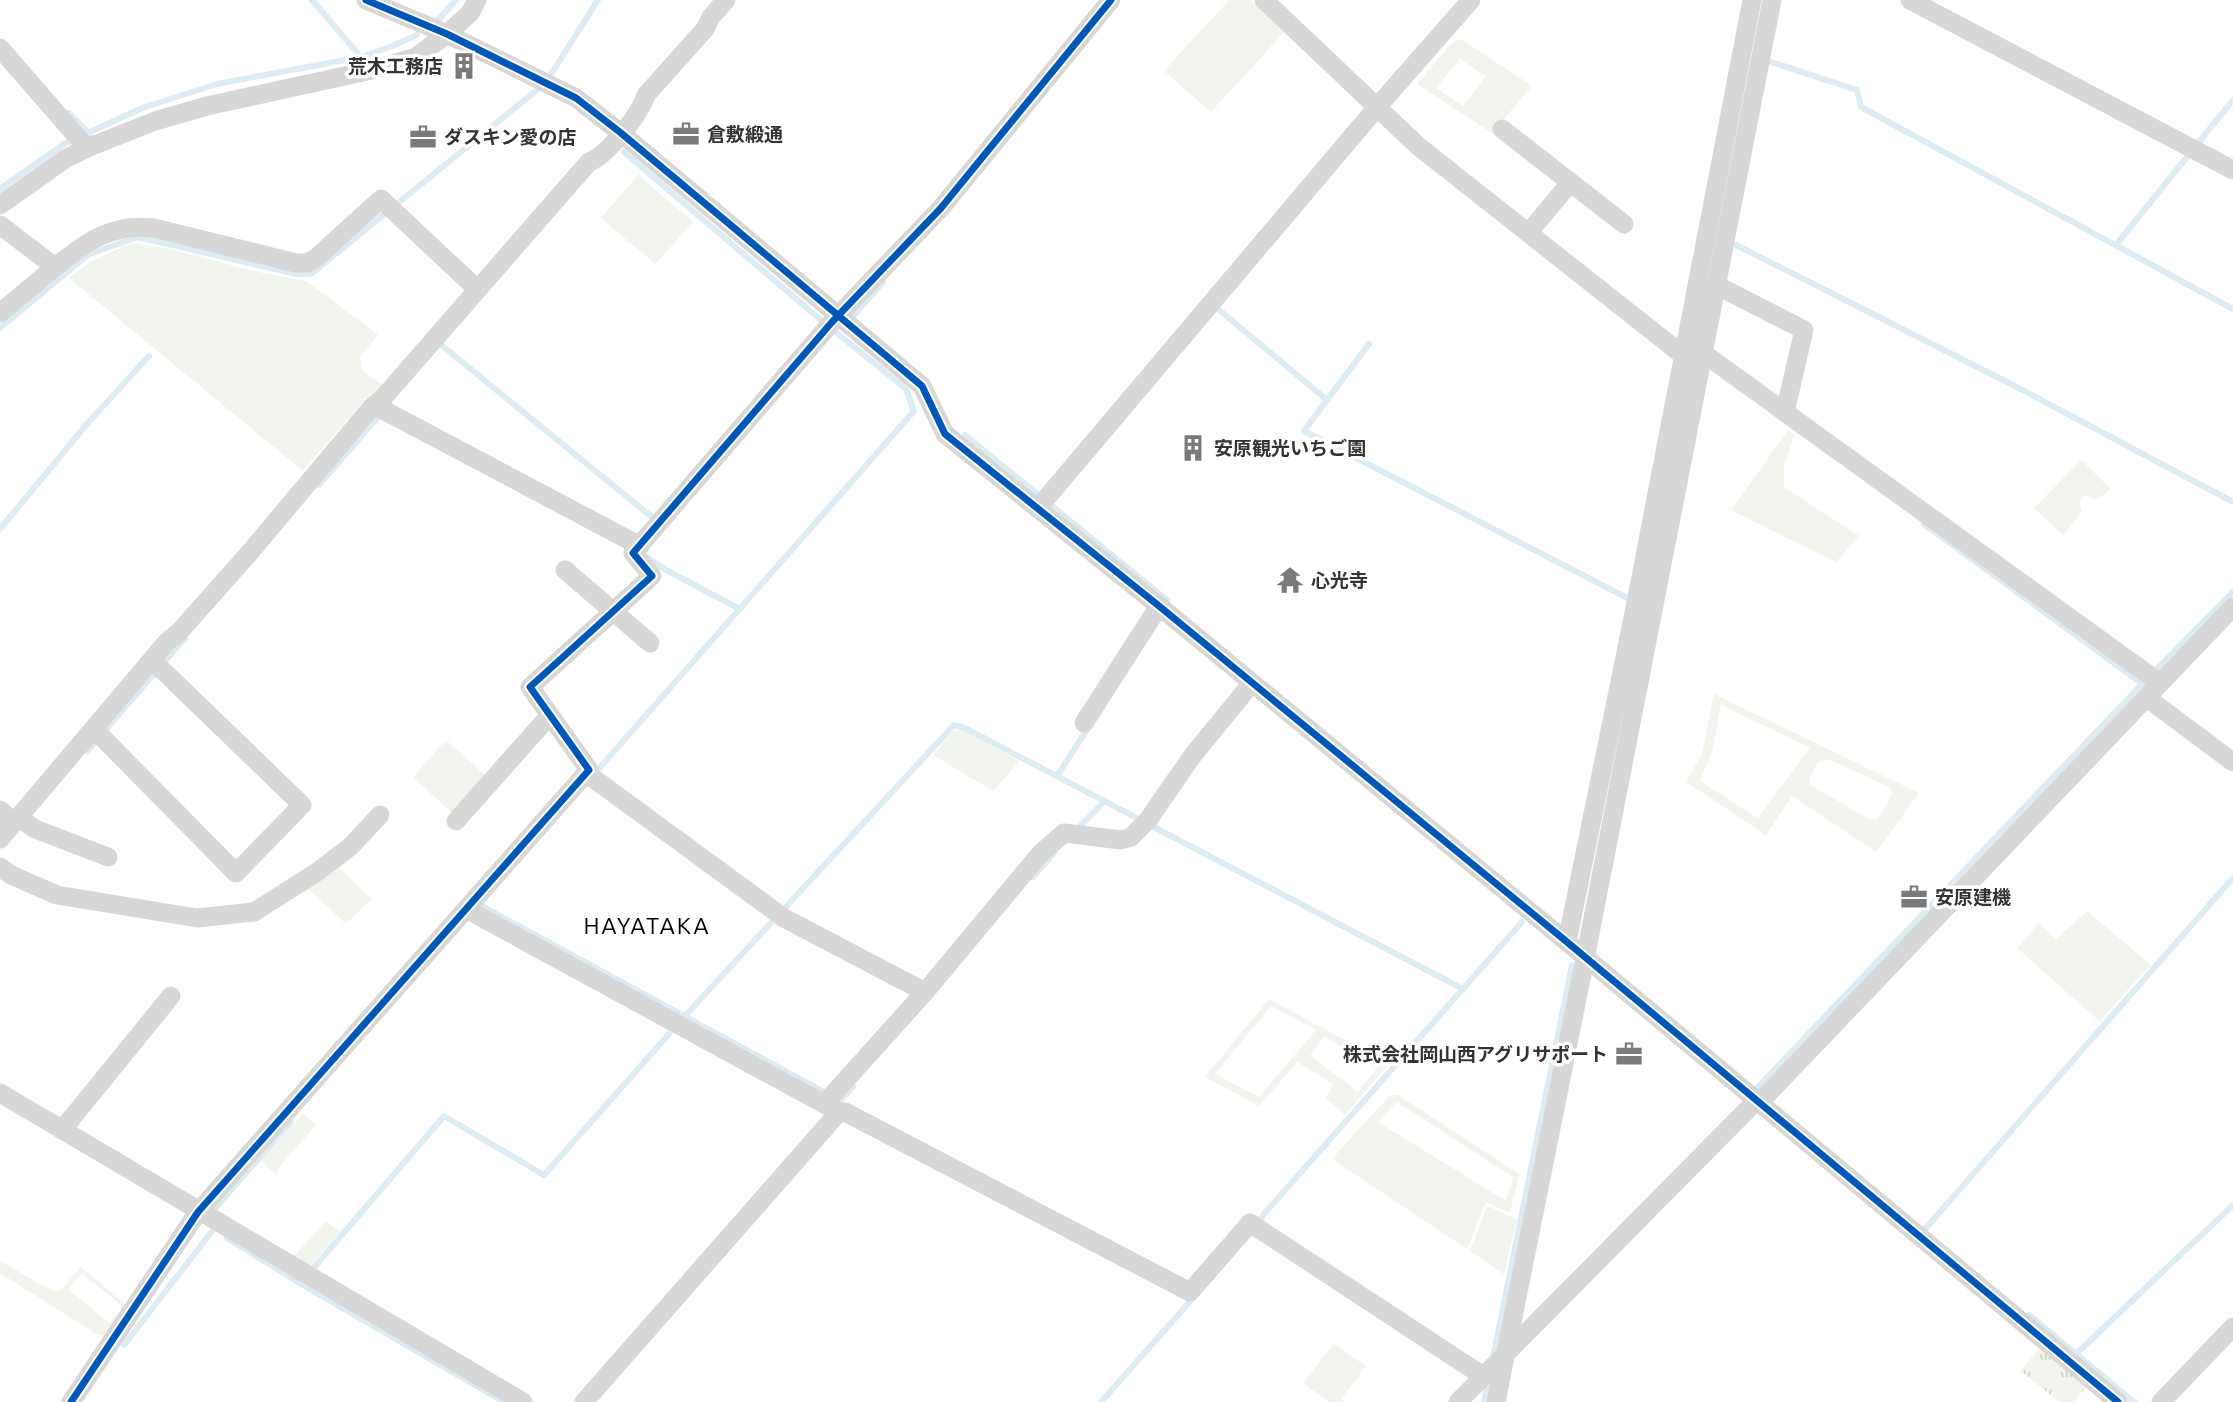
<svg xmlns="http://www.w3.org/2000/svg" width="2233" height="1402" viewBox="0 0 2233 1402" font-family="Ubuntu,'Noto Sans JP',sans-serif">
	<style>
		.green { fill: #f1f5ed; fill-rule: evenodd }
		.park { fill: url(#park-tufts) }
		.lines { fill: none; stroke-linecap: round; stroke-linejoin: round }
		.stream { stroke: #ddebf3; stroke-width: 6 }
		.street { stroke: #d7d7d7; stroke-width: 19 }
		.cycleway-casing { stroke: #fff; stroke-width: 11 }
		.cycleway { stroke: #0057b8; stroke-width: 7 }
		.labels { text-anchor: middle; stroke-width: 7; stroke-linejoin: round; paint-order: stroke }
		.poi-label { font-size: 19px; font-weight: bold; fill: #333; stroke: #fff; text-anchor: start }
		.quarter-label { font-size: 23px; letter-spacing: 2px; fill: #000; stroke: #fff }
	</style>
	<defs>
		<pattern id="park-tufts" width="24" height="20" patternUnits="userSpaceOnUse" patternTransform="scale(1.75)"><rect width="24" height="20" fill="#f1f5ed"/><path d="M3 7l-1-3M5 7V3M7 7l1-3M15 17l-1-3M17 17v-4M19 17l1-3" fill="none" stroke="#cfd2cc"/></pattern>
	</defs>
	<rect width="100%" height="100%" fill="#fff"/>
	<g class="green">
		<path d="M1229,0h22l34,31 -74,81 -47,-41z"/>
		<path d="M1461,39l71,47 -40,47 -75,-49 34,-40zM1460,59l26,17 -23,30 -27,-18z"/>
		<path d="M638,175l55,47 -38,42 -54,-46z"/>
		<path d="M133,243l38,6 82,22 53,10 72,54 -18,22 2,13 22,16 -18,12 -63,73 -234,-193c20,-17 39,-26 64,-35z"/>
		<path d="M1788,430l6,5 -10,32v20l75,49 -23,26 -105,-52z"/>
		<path d="M2081,460l30,29 -15,11 -8,-4 -6,1 -2,7 2,8 -19,23 -29,-27z"/>
		<path d="M1714,694l205,99 -43,59 -84,-56 -26,39 -80,-53 16,-28zM1721,705l89,43 -52,70 -58,-37 12,-29zM1829,759l59,28 5,6 -15,26h-10l-57,-34 -2,-6 9,-17z"/>
		<path d="M961,729l58,32 -26,30 -60,-36 20,-24z"/>
		<path d="M446,740l42,38 -33,38 -42,-39z"/>
		<path d="M333,862l38,37 -25,25 -41,-38z"/>
		<path d="M2087,911l64,54 -52,56 -82,-73 22,-25 17,16z"/>
		<path d="M1269,999l120,65 -44,51 -19,-17 7,-14 -36,-22 -38,44 -54,-29zM1271,1006l45,24 -57,67 -44,-23zM1324,1037l53,31 -19,24 -48,-36z"/>
		<path d="M1390,1095h8l121,79 -9,39 -24,-11 -19,47 -135,-90zM1397,1102l116,75 -7,24 -128,-79z"/>
		<path d="M303,1114l14,10 -38,43 -2,9 -16,-15z"/>
		<path d="M1487,1206l30,13 -13,55 -34,-23z"/>
		<path d="M326,1221l14,11 -32,36 -16,-10z"/>
		<path d="M0,1260l39,24 17,7 6,-2 19,-22 42,36 2,8 -19,25 -8,-1 -98,-62zM82,1273l38,31 1,7 -12,12 -41,-34z"/>
		<path d="M1334,1344l32,22 -25,33 3,3h-15l-26,-19z"/>
	</g>
	<path class="park" d="M2039,1348l48,38 -13,16h-15l-38,-31z"/>
	<g class="lines">
		<g class="stream">
			<path d="M312,0l49,57"/>
			<path d="M438,20l18,-20"/>
			<path d="M1768,61l89,29 4,17 372,202"/>
			<path d="M550,76l48,-76"/>
			<path d="M69,113l21,21"/>
			<path d="M0,189l64,-45 78,-36 75,-24 144,-27 29,-10 27,-12"/>
			<path d="M1736,245l279,141 218,116"/>
			<path d="M2116,245l117,-145"/>
			<path d="M1218,309l109,91 -23,31 329,170"/>
			<path d="M853,316l30,-34"/>
			<path d="M0,328l89,-74 49,-17 158,37h15l226,-184"/>
			<path d="M440,344l218,178"/>
			<path d="M1327,400l42,-56"/>
			<path d="M965,435l202,165"/>
			<path d="M319,485l58,-67"/>
			<path d="M1924,524l220,161"/>
			<path d="M0,529l86,-104 63,-69"/>
			<path d="M645,556l21,14 74,39"/>
			<path d="M2156,670l77,-78"/>
			<path d="M87,751l98,-113"/>
			<path d="M595,773l319,-362 -8,-22 -84,-68 -198,-169"/>
			<path d="M1057,776l33,-51"/>
			<path d="M1076,830l28,-28"/>
			<path d="M1033,877l21,-24"/>
			<path d="M480,905l342,186"/>
			<path d="M683,1018l271,-293 9,2 500,262"/>
			<path d="M1756,1089l387,-406"/>
			<path d="M834,1107l19,-20"/>
			<path d="M210,1214l81,-92"/>
			<path d="M1257,1226l7,-12 258,-292"/>
			<path d="M1925,1229l308,-351"/>
			<path d="M227,1238l74,46 203,118"/>
			<path d="M311,1271l133,-155 100,59 125,-141"/>
			<path d="M2029,1315l105,87"/>
			<path d="M124,1345l89,-115"/>
			<path d="M2076,1354l157,-149"/>
			<path d="M1493,1358l79,-393"/>
			<path d="M1101,1402l93,-105"/>
			<path d="M1484,1402l5,-23"/>
		</g>
		<g class="street">
			<path d="M366,0l81,34 129,64 45,35 301,253 23,48 214,172 408,336 551,460"/>
			<path d="M1264,0l154,146 266,210 9,3"/>
			<path d="M1910,0l323,170"/>
			<path d="M0,48l87,100"/>
			<path d="M1502,129l122,95"/>
			<path d="M0,205l65,-46 22,-11 68,-27 52,-15 165,-36 44,-13 31,-23 23,-21 7,-13"/>
			<path d="M0,225l55,42c31,-25 56,-44 99,-39l142,35h11l9,-5 65,-59 96,90"/>
			<path d="M1529,232l41,-49"/>
			<path d="M1716,285l88,45 -19,82"/>
			<path d="M0,313l55,-46"/>
			<path d="M1703,353l457,330"/>
			<path d="M374,405l266,141"/>
			<path d="M1038,508l340,-402 93,-106"/>
			<path d="M565,570l85,73"/>
			<path d="M2147,698l86,64"/>
			<path d="M1084,723l75,-117"/>
			<path d="M94,729l142,144 66,-68 -150,-145"/>
			<path d="M586,773l198,145 141,74"/>
			<path d="M0,810l14,13"/>
			<path d="M18,817l17,12 73,28"/>
			<path d="M456,821l94,-106"/>
			<path d="M0,839l166,-196 14,-12 71,-80 120,-143 12,-10 206,-236c19,-7 51,-48 57,-67l59,-66 6,-12 15,-17"/>
			<path d="M0,867l11,8 46,20 140,23 57,-6 63,-40 33,-25 30,-32"/>
			<path d="M466,909l358,195 15,8h6l345,180 60,-69 233,153"/>
			<path d="M1567,942l68,-334 117,-608"/>
			<path d="M0,1093l523,309"/>
			<path d="M1759,1103l474,-496"/>
			<path d="M824,1104l101,-112 115,-138 24,-21 57,7 10,-3 17,-17 45,-65 59,-72"/>
			<path d="M62,1130l109,-134"/>
			<path d="M71,1402l127,-190 391,-442 -59,-83 122,-111 -19,-23 199,-231 109,-114 170,-208"/>
			<path d="M584,1402l255,-290"/>
			<path d="M1458,1402l298,-301"/>
			<path d="M1496,1402l89,-443 187,-959"/>
			<path d="M2161,1402l72,-75"/>
		</g>
		<defs>
			<g id="cycleway">
				<path d="M366,0l81,34 129,64 45,35 301,253 23,48 214,172 408,336 551,460"/>
				<path d="M71,1402l127,-190 391,-442 -59,-83 122,-111 -19,-23 199,-231 109,-114 170,-208"/>
			</g>
		</defs>
		<use href="#cycleway" class="cycleway-casing"/>
		<use href="#cycleway" class="cycleway"/>
	</g>
	<defs>
		<symbol id="building-bare" viewBox="-9 -9 18 18"><path d="M-4-6H4V6H1V3H-1V6H-4ZM-2.5-4.3h1.7v1.8h-1.7ZM.8-4.3h1.7v1.8H.8ZM-2.5-1h1.7V.8h-1.7ZM.8-1h1.7V.8H.8Z" fill="#7a7a7a" stroke="#fff" stroke-width="2.5" paint-order="stroke"/></symbol>
		<symbol id="office-bare" viewBox="-9 -9 18 18"><path d="M-6-3h4V-5.5h4V-3h4V5H-6ZM-1-4.5V-3h2v-1.5ZM-6 0V1H6V0Z" fill="#7a7a7a" stroke="#fff" stroke-width="2.5" paint-order="stroke"/></symbol>
		<symbol id="temple-bare" viewBox="-9 -9 18 18"><path d="M0-6L5-2H3V0L6.5 2.5H4V6H1.5V3h-3V6H-4V2.5H-6.5L-3 0V-2H-5Z" fill="#7a7a7a" stroke="#fff" stroke-width="2.5" paint-order="stroke"/></symbol>
	</defs>
	<g fill-rule="evenodd">
		<use href="#building-bare" x="445" y="47" width="38" height="38"/>
		<use href="#office-bare" x="667" y="115" width="38" height="38"/>
		<use href="#office-bare" x="404" y="118" width="38" height="38"/>
		<use href="#building-bare" x="1174" y="429" width="38" height="38"/>
		<use href="#temple-bare" x="1271" y="561" width="38" height="38"/>
		<use href="#office-bare" x="1895" y="878" width="38" height="38"/>
		<use href="#office-bare" x="1610" y="1035" width="38" height="38"/>
	</g>
	<g class="labels">
		<g class="poi-label">
			<text x="443" y="73" text-anchor="end">荒木工務店</text>
			<text x="707" y="141">倉敷緞通</text>
			<text x="444" y="144">ダスキン愛の店</text>
			<text x="1214" y="455">安原観光いちご園</text>
			<text x="1311" y="587">心光寺</text>
			<text x="1935" y="904">安原建機</text>
			<text x="1608" y="1061" text-anchor="end">株式会社岡山西アグリサポート</text>
		</g>
		<g class="quarter-label">
			<text x="647" y="934">HAYATAKA</text>
		</g>
	</g>
</svg>
